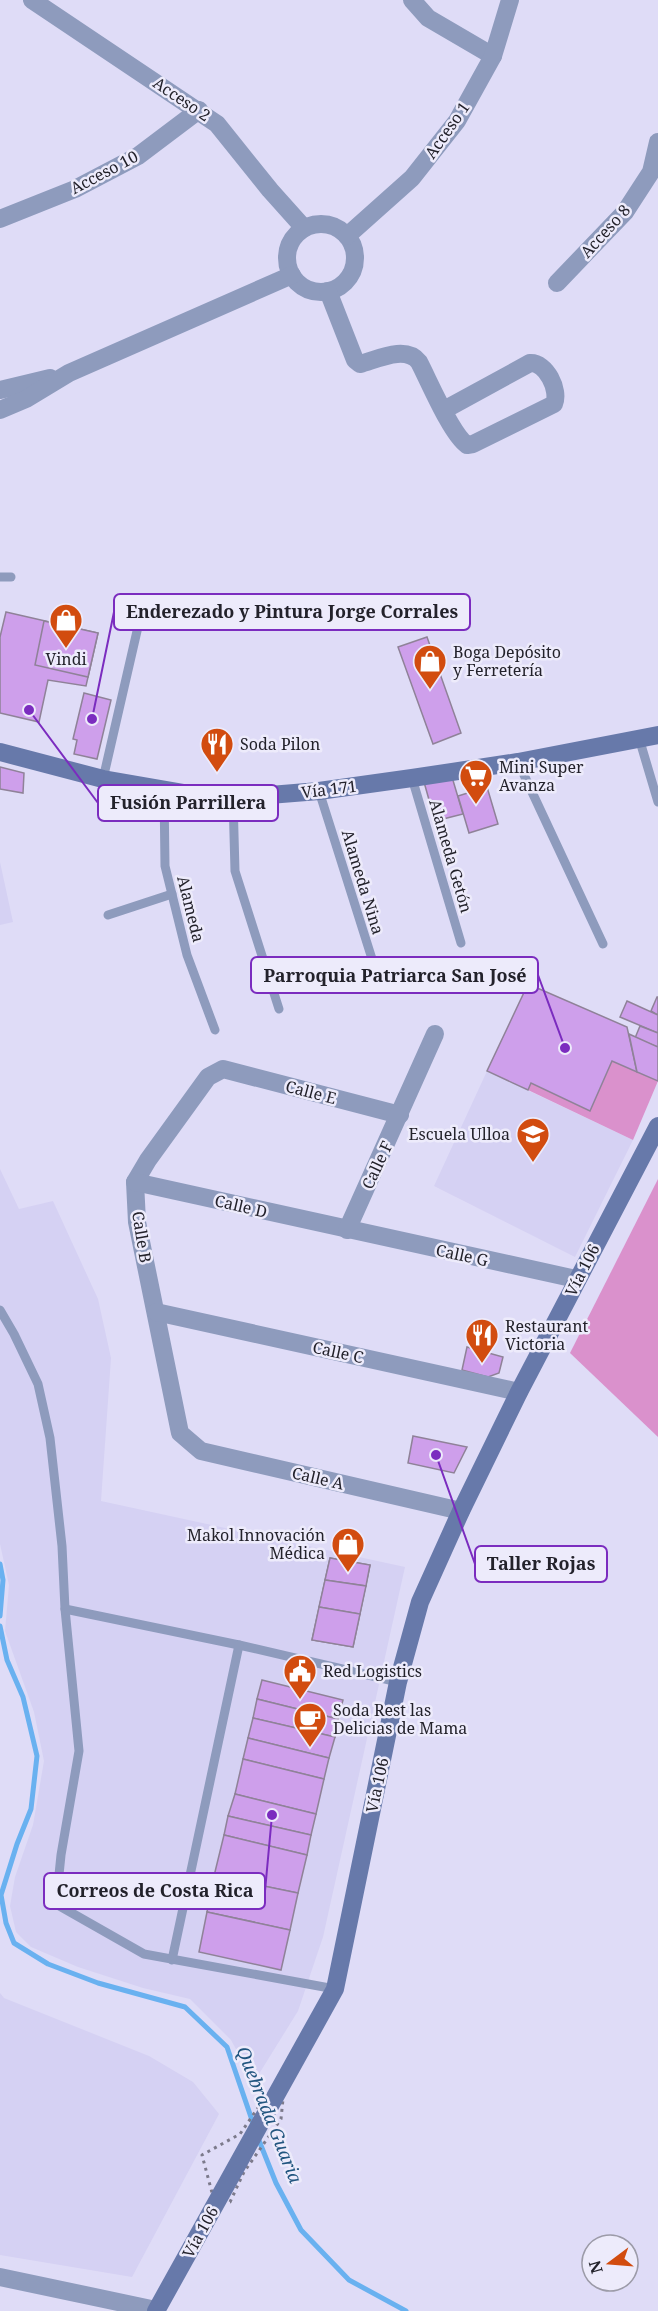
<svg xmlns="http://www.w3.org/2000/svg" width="658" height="2311" viewBox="0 0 658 2311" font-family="'Noto Serif',serif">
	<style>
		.built { fill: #d5d1f3 }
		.green { fill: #da91cc }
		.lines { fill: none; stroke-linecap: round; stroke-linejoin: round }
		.stream { stroke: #69b1f0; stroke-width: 5 }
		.building { fill: #ce9feb; stroke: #8f8298; stroke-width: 1.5 }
		.path { stroke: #7c7a8b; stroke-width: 3; stroke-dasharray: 3 4.5; stroke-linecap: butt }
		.lane { stroke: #8e9bbd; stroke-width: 9 }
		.street { stroke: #8e9bbd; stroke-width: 18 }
		.secondary { stroke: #6779aa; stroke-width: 18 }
		.labels { text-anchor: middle; stroke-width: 5; stroke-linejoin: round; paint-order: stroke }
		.street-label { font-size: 16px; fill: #23222b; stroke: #edebfb }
		.poi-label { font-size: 16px; fill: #23222b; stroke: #edebfb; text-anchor: start }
		.water-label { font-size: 18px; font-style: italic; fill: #21557f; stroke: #edebfb }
		.leader { fill: none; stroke: #7b2cbf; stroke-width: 2 }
		.callout-dot { fill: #7b2cbf; stroke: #edebfb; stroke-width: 2 }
		.callout { fill: #edebfb; stroke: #7b2cbf; stroke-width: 2 }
		.callout-label { font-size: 18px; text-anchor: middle; font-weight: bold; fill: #23222b }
	</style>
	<rect width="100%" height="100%" fill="#dfdcf7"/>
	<g class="built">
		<path d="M0,862l13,60 -13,3z"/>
		<path d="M487,1071l146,69 -58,117 -141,-71z"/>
		<path d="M0,1169l19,40 34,-8 45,98 13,59 -10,143 304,66 -82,370 -25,74 -44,71 -23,-42 -41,-41 -47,-11 -65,-21 -47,-20 -15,-15 -6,-26 5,-29 18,-52 11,-64 -10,-49 -29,-81 4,-46 -9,-41z"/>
		<path d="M0,1993l4,5 145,58 44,26 26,32 -87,163 -132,-22z"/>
	</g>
	<g class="green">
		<path d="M612,1061l46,20 -25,59 -105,-50 3,-7 59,28z"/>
		<path d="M658,1179v258l-88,-84z"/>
	</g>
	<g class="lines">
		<g class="stream">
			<path d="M0,1564l3,16 -3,36"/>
			<path d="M0,1626l7,34 16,37 14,59 -6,53 -14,35 -16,51 5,28 8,20 34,21 50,19 87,24 42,40 27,79"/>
			<path d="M258,2138l18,45 25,47 48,50 57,31"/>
		</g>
	</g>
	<g class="building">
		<path d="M6,612l92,21 -12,53 -38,-6 -9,42 -39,-9v-76z"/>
		<path d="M44,621l54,12 -10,44 -53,-12z"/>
		<path d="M427,637l34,96 -28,11 -35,-97z"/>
		<path d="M84,693l27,7 -14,59 -23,-5 3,-14 -4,-1z"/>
		<path d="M0,767l24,6 -1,20 -23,-4z"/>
		<path d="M452,777l11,37 -28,7 -11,-39z"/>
		<path d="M487,787l11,37 -29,9 -11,-37z"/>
		<path d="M528,984l99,43 10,45 -25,-11 -22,50 -59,-28 -3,7 -41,-19z"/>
		<path d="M657,997h1v18l-7,-4z"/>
		<path d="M627,1001l31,14v18l-38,-16z"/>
		<path d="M640,1026l18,7v14l-23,-9z"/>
		<path d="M629,1034l29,13v34l-21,-9z"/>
		<path d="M467,1347l36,10 -4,16 -11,4 -26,-7z"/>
		<path d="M413,1436l54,11 -13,26 -46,-10z"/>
		<path d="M330,1558l40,7 -17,82 -41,-7z"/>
		<path d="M330,1558l40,7 -4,21 -41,-6z"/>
		<path d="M325,1580l41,6 -6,28 -41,-7z"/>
		<path d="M319,1607l41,7 -7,33 -41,-7z"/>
		<path d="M262,1680l81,20 -5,19 -81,-20z"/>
		<path d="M257,1699l81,20 -3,18 -82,-19z"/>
		<path d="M253,1718l82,19 -6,21 -81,-20z"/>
		<path d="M248,1738l81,20 -5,21 -81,-20z"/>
		<path d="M243,1759l81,20 -8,35 -81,-20z"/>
		<path d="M235,1794l81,20 -5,21 -83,-19z"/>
		<path d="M228,1816l83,19 -4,20 -83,-20z"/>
		<path d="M224,1835l83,20 -9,38 -84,-17z"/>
		<path d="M214,1876l84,17 -8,37 -83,-18z"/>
		<path d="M207,1912l83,18 -9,40 -82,-18z"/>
	</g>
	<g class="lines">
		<path class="path" d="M285,2079l-4,40 -37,53 -14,30 -15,2 -13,-49 38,-21 24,-35z"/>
		<g class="lane">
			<path d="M0,577h11"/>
			<path d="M639,738l19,64"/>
			<path d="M518,762l85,182"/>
			<path d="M412,778l49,165"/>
			<path d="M103,779l40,-174"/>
			<path d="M164,790l1,76 22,89 28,75"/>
			<path d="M319,791l60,190"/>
			<path d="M233,798l2,73 44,138"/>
			<path d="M108,915l64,-21"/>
			<path d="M0,1310l14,24 24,50 12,54 12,108 3,63 14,142 -18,104 -5,49 88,50 191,35"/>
			<path d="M65,1609l174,36 159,37"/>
			<path d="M172,1960l67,-315"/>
		</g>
		<g class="street">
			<path d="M32,0l185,124 53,66 34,38"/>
			<path d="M412,0l16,18 65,38"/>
			<path d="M0,219l75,-30 63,-33 61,-46"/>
			<circle cx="321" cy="258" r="34"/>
			<path d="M347,236l65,-58 45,-57 36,-65 17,-56"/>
			<path d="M557,283l68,-71 26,-40 7,-30"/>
			<path d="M328,291l27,69 5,4c18,-5 46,-19 59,-2 10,19 32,72 48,83l6,-1 81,-40c6,-14 -8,-42 -24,-41l-86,47"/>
			<path d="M0,390l50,-12"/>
			<path d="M0,410l26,-11 43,-26 223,-98"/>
			<path d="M400,1115l-177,-46 -15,8 -60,83 -13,22 2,40 43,211 21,18 260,60"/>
			<path d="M135,1182l441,97"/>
			<path d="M347,1230l88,-196"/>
			<path d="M156,1312l363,80"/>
			<path d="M0,2277l156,33"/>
		</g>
		<g class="secondary">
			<path d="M0,752l103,27 81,14 49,5 86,-7 93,-13 106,-16 140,-27"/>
			<path d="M156,2311l179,-322 63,-307 22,-80 41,-91 58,-119 139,-266"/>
		</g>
	</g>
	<defs>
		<symbol id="shop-pin" viewBox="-11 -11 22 30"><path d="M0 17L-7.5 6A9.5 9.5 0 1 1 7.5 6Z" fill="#d24c0f" stroke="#edebfb"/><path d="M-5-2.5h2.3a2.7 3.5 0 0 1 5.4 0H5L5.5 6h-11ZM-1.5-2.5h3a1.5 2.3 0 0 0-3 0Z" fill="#fff"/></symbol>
		<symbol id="restaurant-pin" viewBox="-11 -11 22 30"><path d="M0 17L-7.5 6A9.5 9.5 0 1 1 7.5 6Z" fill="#d24c0f" stroke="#edebfb"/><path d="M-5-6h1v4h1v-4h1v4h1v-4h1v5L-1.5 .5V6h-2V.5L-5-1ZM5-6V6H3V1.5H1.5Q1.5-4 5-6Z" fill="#fff"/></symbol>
		<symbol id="supermarket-pin" viewBox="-11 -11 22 30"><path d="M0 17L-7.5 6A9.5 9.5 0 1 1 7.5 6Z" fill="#d24c0f" stroke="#edebfb"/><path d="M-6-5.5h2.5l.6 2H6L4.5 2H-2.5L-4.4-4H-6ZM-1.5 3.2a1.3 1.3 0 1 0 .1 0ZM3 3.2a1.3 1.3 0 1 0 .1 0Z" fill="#fff"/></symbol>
		<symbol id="school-pin" viewBox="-11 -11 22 30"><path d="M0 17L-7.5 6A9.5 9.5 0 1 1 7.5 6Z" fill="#d24c0f" stroke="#edebfb"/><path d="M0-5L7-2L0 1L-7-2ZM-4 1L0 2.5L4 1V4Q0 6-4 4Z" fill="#fff"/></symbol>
		<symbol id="civic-pin" viewBox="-11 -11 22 30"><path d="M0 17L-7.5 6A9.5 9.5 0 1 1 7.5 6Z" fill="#d24c0f" stroke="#edebfb"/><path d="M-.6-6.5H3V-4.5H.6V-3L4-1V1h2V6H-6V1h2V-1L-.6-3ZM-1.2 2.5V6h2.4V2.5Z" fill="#fff"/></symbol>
		<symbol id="cafe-pin" viewBox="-11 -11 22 30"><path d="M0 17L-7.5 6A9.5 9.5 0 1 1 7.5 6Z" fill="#d24c0f" stroke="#edebfb"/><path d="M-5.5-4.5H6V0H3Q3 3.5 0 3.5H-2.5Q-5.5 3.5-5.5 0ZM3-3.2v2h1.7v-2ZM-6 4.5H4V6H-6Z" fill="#fff"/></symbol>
	</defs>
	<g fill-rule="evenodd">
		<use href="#shop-pin" x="47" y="601" width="38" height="52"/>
		<use href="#shop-pin" x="411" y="642" width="38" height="52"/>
		<use href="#restaurant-pin" x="198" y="725" width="38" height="52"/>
		<use href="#supermarket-pin" x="457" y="757" width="38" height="52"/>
		<use href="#school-pin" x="514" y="1115" width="38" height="52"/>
		<use href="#restaurant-pin" x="463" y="1316" width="38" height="52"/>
		<use href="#shop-pin" x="329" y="1525" width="38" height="52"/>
		<use href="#civic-pin" x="281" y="1652" width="38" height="52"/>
		<use href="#cafe-pin" x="291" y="1700" width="38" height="52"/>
	</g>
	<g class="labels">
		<g class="street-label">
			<text transform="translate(182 99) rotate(34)" y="6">Acceso 2</text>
			<text transform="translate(447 130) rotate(-55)" y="6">Acceso 1</text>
			<text transform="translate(104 172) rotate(-28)" y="6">Acceso 10</text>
			<text transform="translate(605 231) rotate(-48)" y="6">Acceso 8</text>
			<text transform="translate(329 789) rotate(-7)" y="6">Vía 171</text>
			<text transform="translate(451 856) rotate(74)" y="6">Alameda Getón</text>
			<text transform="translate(363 882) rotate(73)" y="6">Alameda Nina</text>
			<text transform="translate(191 909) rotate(76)" y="6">Alameda</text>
			<text transform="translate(311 1092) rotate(15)" y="6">Calle E</text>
			<text transform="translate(377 1165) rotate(-65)" y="6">Calle F</text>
			<text transform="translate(241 1206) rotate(13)" y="6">Calle D</text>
			<text transform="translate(142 1237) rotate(81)" y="6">Calle B</text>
			<text transform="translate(462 1255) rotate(12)" y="6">Calle G</text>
			<text transform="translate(582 1270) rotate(-63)" y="6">Vía 106</text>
			<text transform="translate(338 1352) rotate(12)" y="6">Calle C</text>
			<text transform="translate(318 1478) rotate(13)" y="6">Calle A</text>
			<text transform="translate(377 1785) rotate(-78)" y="6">Vía 106</text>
			<text transform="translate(200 2232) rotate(-61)" y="6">Vía 106</text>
		</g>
		<g class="poi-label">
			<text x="453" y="658">Boga Depósito<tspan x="453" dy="18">y Ferretería</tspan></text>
			<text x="66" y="665" text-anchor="middle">Vindi</text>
			<text x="240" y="750">Soda Pilon</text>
			<text x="499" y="773">Mini Super<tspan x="499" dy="18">Avanza</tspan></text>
			<text x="510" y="1140" text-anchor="end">Escuela Ulloa</text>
			<text x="505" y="1332">Restaurant<tspan x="505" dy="18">Victoria</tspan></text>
			<text x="325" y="1541" text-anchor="end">Makol Innovación<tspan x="325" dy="18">Médica</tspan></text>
			<text x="323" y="1677">Red Logistics</text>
			<text x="333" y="1716">Soda Rest las<tspan x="333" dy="18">Delicias de Mama</tspan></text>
		</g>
		<g class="water-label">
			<text transform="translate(269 2115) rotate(68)" y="6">Quebrada Guaria</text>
		</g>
	</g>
	<path class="leader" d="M92 719L114 612M29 710L98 803M565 1048L538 975M436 1455L475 1564M272 1815L265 1891"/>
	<g class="callout-dot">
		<circle cx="92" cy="719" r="6"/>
		<circle cx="29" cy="710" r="6"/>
		<circle cx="565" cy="1048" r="6"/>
		<circle cx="436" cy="1455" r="6"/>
		<circle cx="272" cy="1815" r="6"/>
	</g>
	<g class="callout">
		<rect x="114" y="594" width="356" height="36" rx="6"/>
		<rect x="98" y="785" width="180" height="36" rx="6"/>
		<rect x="251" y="957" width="287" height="36" rx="6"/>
		<rect x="475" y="1546" width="132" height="36" rx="6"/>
		<rect x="44" y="1873" width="221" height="36" rx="6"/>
	</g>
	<g class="callout-label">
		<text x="292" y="618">Enderezado y Pintura Jorge Corrales</text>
		<text x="188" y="809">Fusión Parrillera</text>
		<text x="395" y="982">Parroquia Patriarca San José</text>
		<text x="541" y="1570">Taller Rojas</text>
		<text x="155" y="1897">Correos de Costa Rica</text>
	</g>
	<g transform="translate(610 2263) rotate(254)"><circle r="28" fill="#edebfb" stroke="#9c9ba8" stroke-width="1.5"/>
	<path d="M0-4.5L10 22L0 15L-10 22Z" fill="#d24c0f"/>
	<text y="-9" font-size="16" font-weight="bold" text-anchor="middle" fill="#23222b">N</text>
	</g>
</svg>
